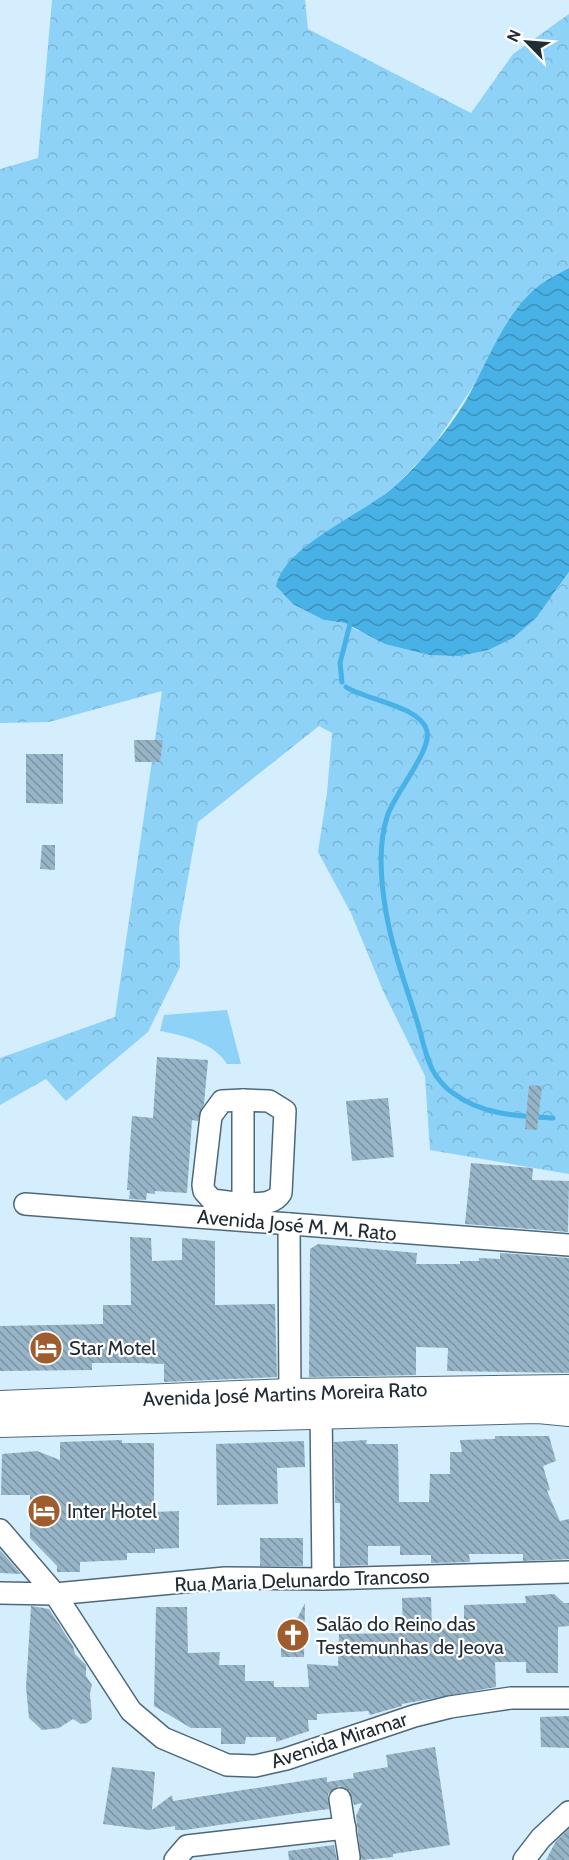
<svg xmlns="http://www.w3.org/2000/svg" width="569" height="1860" viewBox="0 0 569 1860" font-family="Cabin,sans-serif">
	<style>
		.forest { fill: url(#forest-crowns) }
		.garden { fill: #8fd2f7 }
		.water { fill: url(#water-waves) }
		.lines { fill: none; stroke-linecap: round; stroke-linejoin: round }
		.stream { stroke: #48b1e5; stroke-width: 5 }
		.building { fill: url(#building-back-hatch) }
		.minor-casing { stroke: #4d6979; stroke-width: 24 }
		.tertiary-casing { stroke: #4d6979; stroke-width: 28 }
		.minor { stroke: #fff; stroke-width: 21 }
		.tertiary { stroke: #fff; stroke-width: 26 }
		.labels { text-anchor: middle; stroke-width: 4.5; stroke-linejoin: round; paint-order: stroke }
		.street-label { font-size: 20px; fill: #212d34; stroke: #fff }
		.poi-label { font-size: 20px; fill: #212d34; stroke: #fff; text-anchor: start }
	</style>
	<defs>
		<pattern id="forest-crowns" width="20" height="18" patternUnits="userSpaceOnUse" patternTransform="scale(1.5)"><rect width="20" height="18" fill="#8fd2f7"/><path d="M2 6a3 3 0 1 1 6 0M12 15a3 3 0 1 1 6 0" fill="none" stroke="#7bb5d4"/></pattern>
		<pattern id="water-waves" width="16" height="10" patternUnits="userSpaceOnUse" patternTransform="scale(1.5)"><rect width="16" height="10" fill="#48b1e5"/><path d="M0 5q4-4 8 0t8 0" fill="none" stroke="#3c90ba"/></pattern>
		<pattern id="building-back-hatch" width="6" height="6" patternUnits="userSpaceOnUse" patternTransform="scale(1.5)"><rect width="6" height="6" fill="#96b4c6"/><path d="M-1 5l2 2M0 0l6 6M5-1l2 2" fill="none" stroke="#7a93a2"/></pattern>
	</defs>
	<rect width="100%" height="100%" fill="#d5eefd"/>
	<path class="forest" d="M52,0h253l3,29 163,84 42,-59 56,-40v254l-28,16 -109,164 -38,39 -46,34 -24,99 21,3 13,8 195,-36 16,-23v602l-139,-24 -5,-74 -41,-83 -33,-80 -33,-61 9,-59 5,-60 -13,-7 -121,96 -19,106 1,39 -32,65 -82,69 -20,-22 -46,26v-47l115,-41 47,-326 -113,31 -49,1v-554l38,-11z"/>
	<path class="garden" d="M227,1010l14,54h-14c-13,-21 -44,-29 -67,-33l4,-16z"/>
	<path class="water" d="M569,268v304l-33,46 -23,20 -25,12 -29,6 -29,-1 -45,-11 -40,-21 -21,-3 -31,-16 -17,-18c9,-41 86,-71 119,-100 27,-25 51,-53 70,-84 23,-39 39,-90 76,-118 9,-6 19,-11 28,-16z"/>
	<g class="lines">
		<g class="stream">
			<path d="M342,682l-2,-19 11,-43"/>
			<path d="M346,687c20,13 75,19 81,44 5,20 -34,64 -40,86 -9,28 -6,66 -1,95 6,36 20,74 31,109 5,16 8,34 15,48 4,8 13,19 21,24 29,22 65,23 100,25"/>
		</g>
	</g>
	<g class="building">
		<path d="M134,740h29l-3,22h-25z"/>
		<path d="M26,754h37v50l-37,-1z"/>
		<path d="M42,845h13v25l-15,-1z"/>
		<path d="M157,1057l51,3 -4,44 -6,17 -6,-1 -5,73 -32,-2v3l-8,-1 -1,7 -17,-1 1,-9h-3l5,-74 21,2z"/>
		<path d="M529,1085l13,1 -5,44 -12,-1z"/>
		<path d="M388,1098l6,59 -42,4 -6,-60z"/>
		<path d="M471,1163l62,5 -1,12 37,1 -1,51 -103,-8z"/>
		<path d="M130,1237l21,1 1,23 30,-1v-22l33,3v64l60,-1 2,73 -113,5v-18l-24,-1h-48v7l-92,1v-45l103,-2v-19h28z"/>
		<path d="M318,1244l99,9 -1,11h44v-3h19v-3l21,1v-6l69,5v115l-122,-2 1,-23 -32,-1v28l-107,2 1,-128z"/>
		<path d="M495,1436h54l7,25 -13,5 7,24 -3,1 13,30 9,-2v40l-46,2v-7h-54l1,8 -39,1v-8h-31v-9h-32v19l-28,1v-63h-5l-1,-61 33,-2 -1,4h32l1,58h30l1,-28h20v-22h12l-2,-12 35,-1z"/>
		<path d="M122,1440v3h32v69l25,-1v37l-24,1v4h-28v7l-47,2v10h-23v-6l-27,-28v-43h-29l1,-41 35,-3 23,9v-18z"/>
		<path d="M304,1441l1,26 -28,1 1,36 -61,1 -1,-61z"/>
		<rect x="260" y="1538" width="43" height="28"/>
		<path d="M0,1550l21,24 -21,-1z"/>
		<path d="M554,1594l10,9h5v23l-11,1v46h-32v-11h-31l1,25 -94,17v2l-32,9 -2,-4 -51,3v6h-9l1,11 -33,11v-5h-30l-1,7h-24v-16h-30l-37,-22 2,-99h31l1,46 32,-1 -1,13h26v16h29v6h35l-2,-23 31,2 1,-32 64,-1 -1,-35 29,-1 1,32 32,-1v-23l62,-2 -1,-7z"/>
		<path d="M305,1603l-1,54h-23v-35l13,3z"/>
		<path d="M31,1606l18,3 24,37 2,8 11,11v11l6,9 -2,8 2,26 -5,4 -6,1 -8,-5 -14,9 -17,2 -13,-12 -3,-31z"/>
		<path d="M569,1716v32l-28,-1 -1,-30z"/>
		<path d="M435,1747l15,98 -57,9v3l-32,3 -5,-44 6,-13 -8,2 -4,-14 -11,-5 -11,8 1,15 -15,2 -129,19h-10v-4l-26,4 -46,-6 9,-57 43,5 -3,38 20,-15 1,6 154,-24v5l27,-4 -1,-5 35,-6 -2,-12z"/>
		<path d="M569,1829v31h-23l10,-19z"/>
		<path d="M334,1845l3,15h-48l-1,-9z"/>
	</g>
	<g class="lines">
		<defs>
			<g id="minor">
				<path d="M243,1100l26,1 16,10 -4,82c-8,13 -24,10 -38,11z"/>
				<path d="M25,1204l544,41"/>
				<path d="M243,1217v-13l-31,-4 -8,-9 -1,-6 8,-69 11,-15 21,-1"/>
				<path d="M287,1405l3,-3 -1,-178"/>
				<path d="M0,1530l55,64 76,117 32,27 64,27 28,1 31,-7 128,-43 36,-9 61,-9h58"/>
				<path d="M323,1579l-2,-172 5,-6"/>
				<path d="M0,1593l55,1 170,-16 98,1 246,-7"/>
				<path d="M340,1799l9,58"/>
				<path d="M175,1860l12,-14 158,-18"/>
				<path d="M524,1860l17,-22 28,-26"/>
			</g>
			<g id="tertiary">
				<path d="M0,1404l289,-12 280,-4"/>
				<path d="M0,1424l538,-14 31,3"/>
			</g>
		</defs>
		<use href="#minor" class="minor-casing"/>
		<use href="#tertiary" class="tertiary-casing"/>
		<use href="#minor" class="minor"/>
		<use href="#tertiary" class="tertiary"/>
	</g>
	<defs>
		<symbol id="hotel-disc" viewBox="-11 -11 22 22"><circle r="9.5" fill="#9f5c2c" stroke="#fff"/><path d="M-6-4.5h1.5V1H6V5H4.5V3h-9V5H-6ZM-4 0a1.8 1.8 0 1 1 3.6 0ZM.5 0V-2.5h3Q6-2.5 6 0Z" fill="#fff"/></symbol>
		<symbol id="church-disc" viewBox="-11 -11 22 22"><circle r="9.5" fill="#9f5c2c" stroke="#fff"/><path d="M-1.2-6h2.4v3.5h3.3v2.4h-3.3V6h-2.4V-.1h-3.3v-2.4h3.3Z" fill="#fff"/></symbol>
	</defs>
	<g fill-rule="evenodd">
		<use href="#hotel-disc" x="27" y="1329" width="38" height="38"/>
		<use href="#hotel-disc" x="25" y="1492" width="38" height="38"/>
		<use href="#church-disc" x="274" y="1616" width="38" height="38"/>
	</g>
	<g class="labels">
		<g class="street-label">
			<text transform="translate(297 1225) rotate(5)" y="7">Avenida José M. M. Rato</text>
			<text transform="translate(285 1394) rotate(-2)" y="7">Avenida José Martins Moreira Rato</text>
			<text transform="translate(302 1580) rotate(-2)" y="7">Rua Maria Delunardo Trancoso</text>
			<text transform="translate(339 1740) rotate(-18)" y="7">Avenida Miramar</text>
		</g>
		<g class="poi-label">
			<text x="69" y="1355">Star Motel</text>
			<text x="67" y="1518">Inter Hotel</text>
			<text x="316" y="1631">Salão do Reino das<tspan x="316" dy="23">Testemunhas de Jeova</tspan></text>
		</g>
	</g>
	<g transform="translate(527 42) rotate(295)" stroke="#ffffff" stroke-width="4.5" paint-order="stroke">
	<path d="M0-4.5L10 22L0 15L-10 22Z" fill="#212d34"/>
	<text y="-9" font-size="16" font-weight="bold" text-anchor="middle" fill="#212d34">N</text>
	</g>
</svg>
